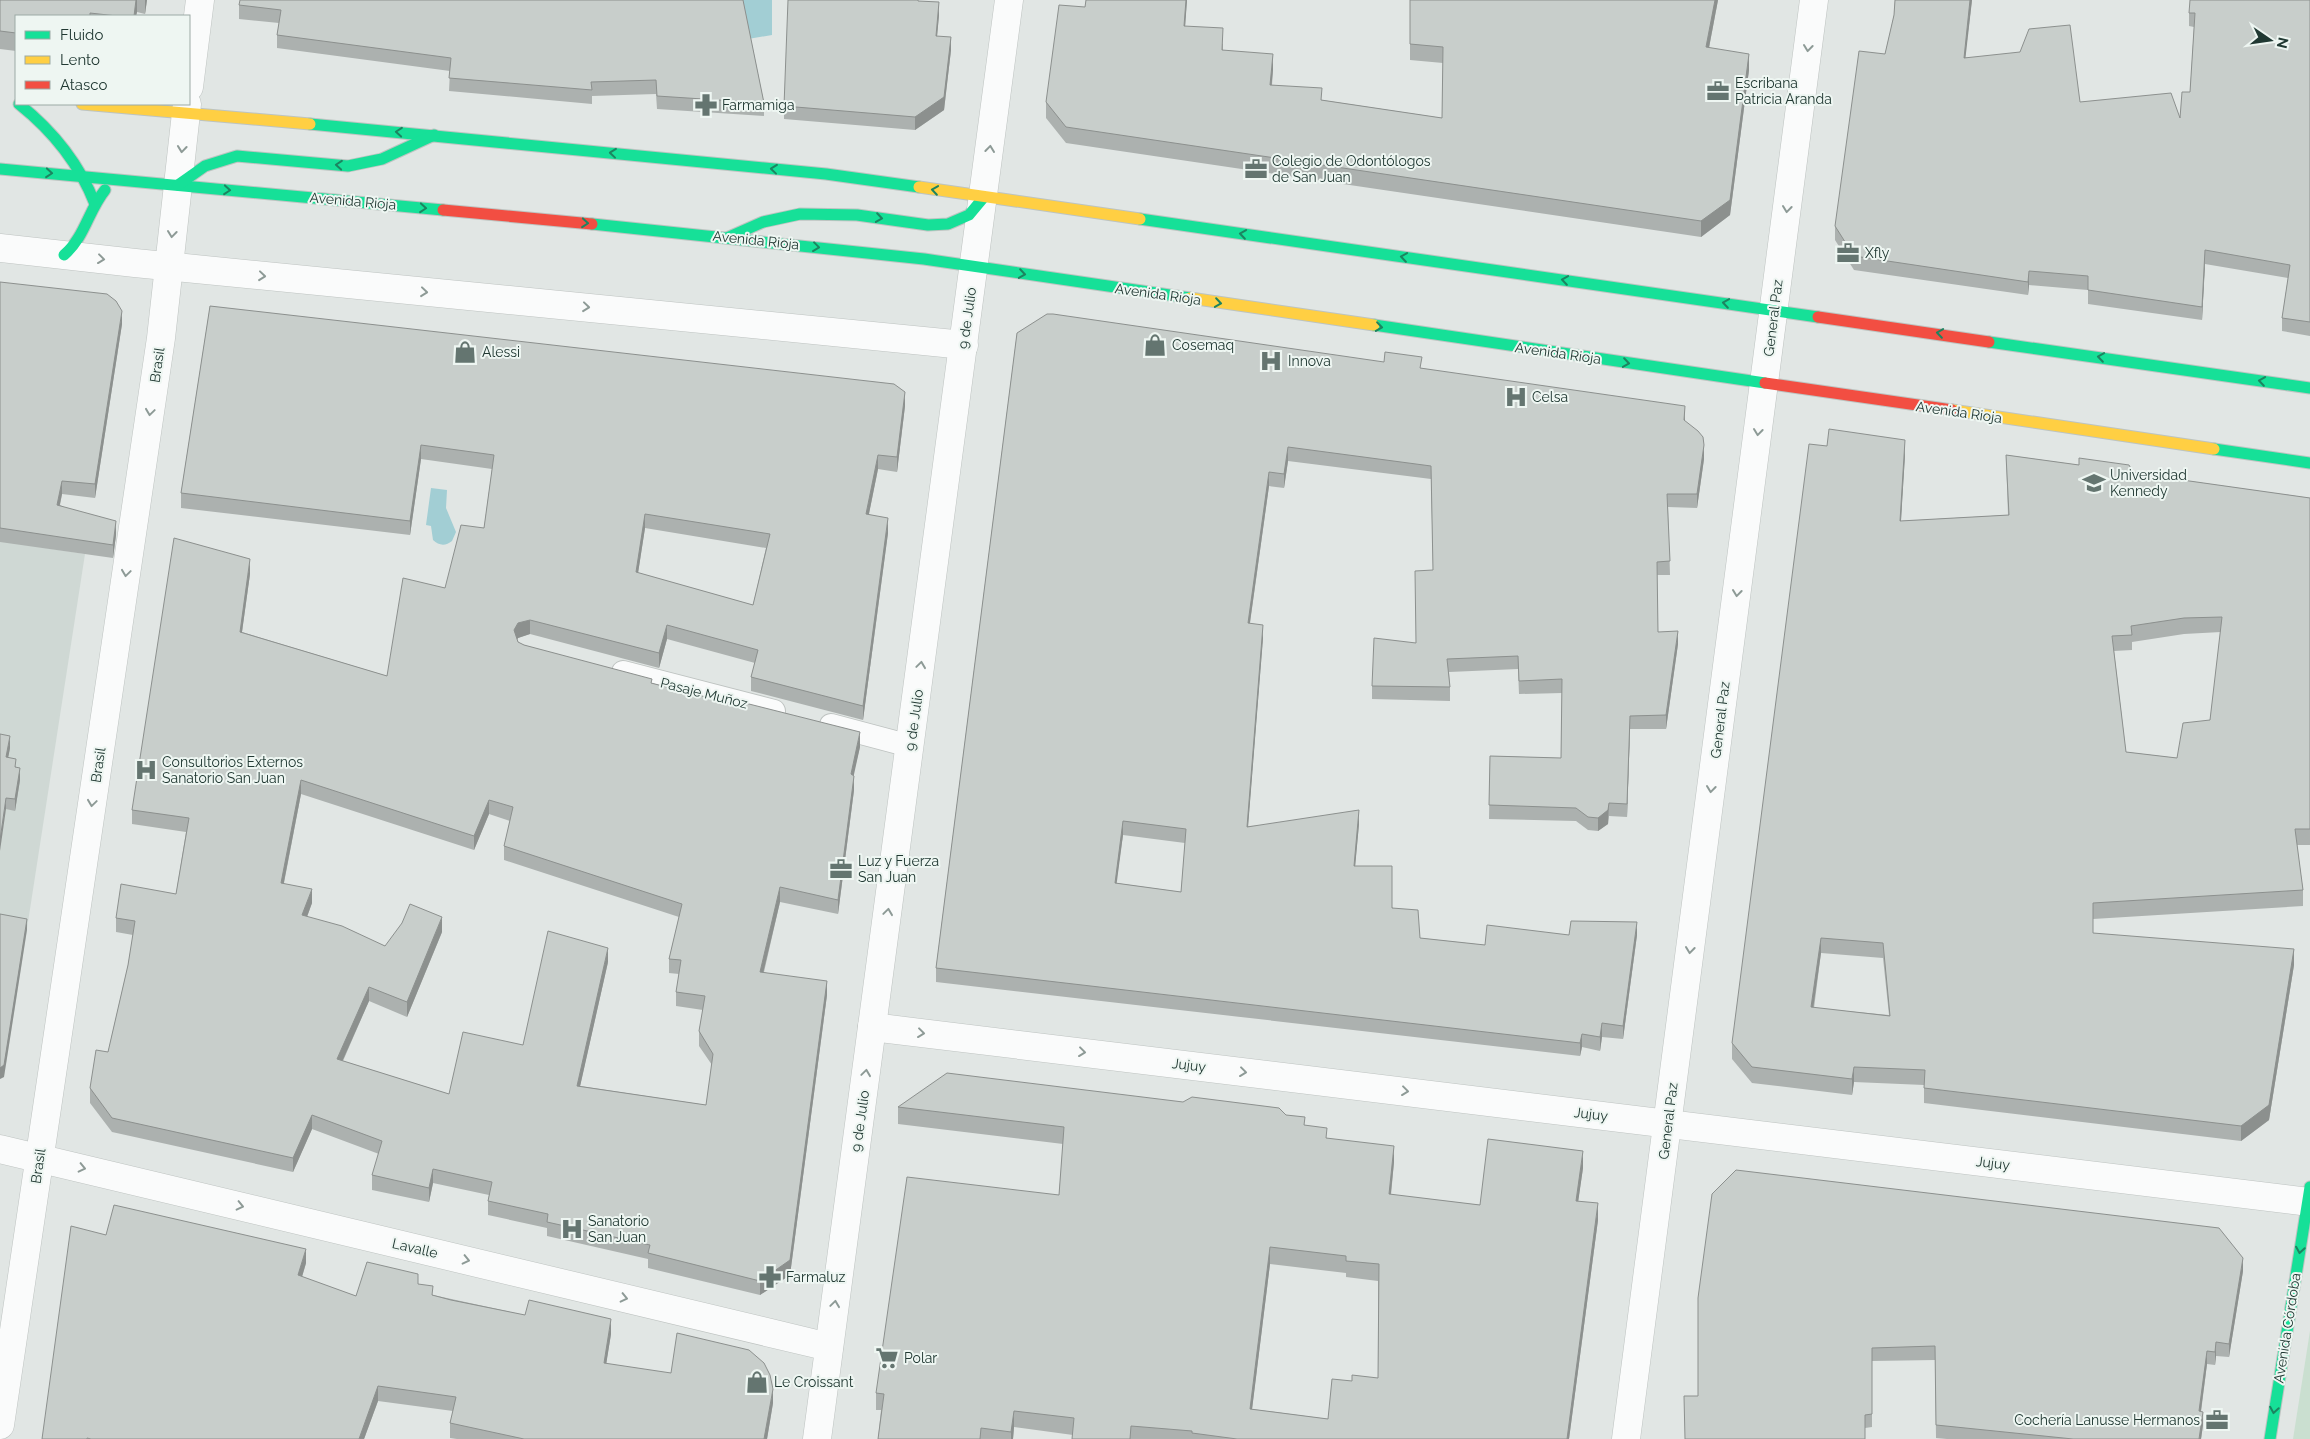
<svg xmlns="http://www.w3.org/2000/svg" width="2310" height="1439" viewBox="0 0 2310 1439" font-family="Raleway,sans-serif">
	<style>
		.built { fill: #cfd8d4 }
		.green { fill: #cadfd0 }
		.water { fill: #a2ced4 }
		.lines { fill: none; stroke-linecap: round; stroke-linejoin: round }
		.lane-casing { stroke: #bec3c1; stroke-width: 24 }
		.street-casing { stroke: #bec3c1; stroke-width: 29 }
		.fast-casing { stroke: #bdc4c1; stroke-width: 13 }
		.slow-casing { stroke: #bdc4c1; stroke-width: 13 }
		.jam-casing { stroke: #bdc4c1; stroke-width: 13 }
		.lane { stroke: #fafbfb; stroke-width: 22 }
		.street { stroke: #fafbfb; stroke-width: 28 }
		.fast { stroke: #16e098; stroke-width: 11 }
		.slow { stroke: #ffcf43; stroke-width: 11 }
		.jam { stroke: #f24e42; stroke-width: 11 }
		.wall { fill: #acb1af; fill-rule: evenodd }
		.shaded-wall { fill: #8c908e }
		.building { fill: #c8cecb; stroke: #8c908e; fill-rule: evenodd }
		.oneway { stroke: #8d9a96 }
		.oneway2 { stroke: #1c8460 }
		.labels { text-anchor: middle; stroke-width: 4; stroke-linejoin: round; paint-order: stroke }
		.poi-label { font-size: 14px; fill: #203832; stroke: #eef6f2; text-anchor: start }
		.street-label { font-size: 14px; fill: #203832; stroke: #eef6f2 }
	</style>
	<rect width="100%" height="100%" fill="#e1e6e4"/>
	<path class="built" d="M0,541l85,13 -81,523 -4,2z"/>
	<path class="green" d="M2310,1331v108h-17z"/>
	<g class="water">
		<path d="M740,0h32v35l-24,4z"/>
		<path d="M431,488l16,2 -1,18 10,24 -4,9c-6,5 -13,5 -19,-1l-2,-14 -5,-1z"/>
	</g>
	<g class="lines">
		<defs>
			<g id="lane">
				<path d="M623,672l151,39"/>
				<path d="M831,725l79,21"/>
			</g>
			<g id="street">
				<path d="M189,87l11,-87"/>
				<path d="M0,248l135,15 829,82"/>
				<path d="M872,1027l1438,175"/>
				<path d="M0,1149l829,198"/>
				<path d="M0,1425l161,-1087 26,-234"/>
				<path d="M817,1439l192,-1439"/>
				<path d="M1626,1439l188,-1439"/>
			</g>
			<g id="fast">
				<path d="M19,104c34,27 60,59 76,100"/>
				<path d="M310,124l516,50 93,13"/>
				<path d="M0,169l443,41"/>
				<path d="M178,185l27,-19 32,-10 111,10 34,-7 52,-24"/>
				<path d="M1140,219l678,98"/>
				<path d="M592,224l332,35 266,39"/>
				<path d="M729,237l34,-15 37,-8 57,1 71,10 20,-1 21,-9 15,-18"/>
				<path d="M64,255c21,-18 24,-44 41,-65"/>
				<path d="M1374,325l391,58"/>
				<path d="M1989,342l321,46"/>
				<path d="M2214,449l96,14"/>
				<path d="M2270,1439l40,-252"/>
			</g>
			<g id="slow">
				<path d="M82,104l228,20"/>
				<path d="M919,187l221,32"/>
				<path d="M1190,298l184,27"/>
				<path d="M1952,410l262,39"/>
			</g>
			<g id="jam">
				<path d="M443,210l149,14"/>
				<path d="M1818,317l171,25"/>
				<path d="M1765,383l187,27"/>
			</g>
		</defs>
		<use href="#lane" class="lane-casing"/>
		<use href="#street" class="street-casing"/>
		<use href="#fast" class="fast-casing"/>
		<use href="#slow" class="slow-casing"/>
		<use href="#jam" class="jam-casing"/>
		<use href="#lane" class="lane"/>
		<use href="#street" class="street"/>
		<use href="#fast" class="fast"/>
		<use href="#slow" class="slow"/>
		<use href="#jam" class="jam"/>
	</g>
	<g class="wall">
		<path d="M0,0h147l-2,14 -8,-2 -1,4h-120v35l-16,-2z"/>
		<path d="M743,0l21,103v13l-107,-7 -1,-15 -64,2v8l-143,-13 1,-20 -173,-23v-13l2,-12 -40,-4v-14z"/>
		<path d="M1086,0h101l-2,26 38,18v6l50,20 -1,15 50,15 120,18 1,-55 -33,-3v-60h308l-9,48 40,22 -19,145 -29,22 -635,-94 -20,-25v-16l39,-95z"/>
		<path d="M1895,0h77l-7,57 115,45 100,16 10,-26 4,-65 -5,-1v-13l121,-13v336l-28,-5v-13l6,-40 -83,-14 -3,56 -114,-16v-14l-59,-5 -1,10 -174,-25 -19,-30v-14l50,-172 9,-39z"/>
		<path d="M919,1l20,14 -2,21 14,14 -7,60 -29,20 -131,-11v-13z"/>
		<path d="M0,282l122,42 -27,174 -33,-4 -2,11 56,30 -3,23 -113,-16z"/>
		<path d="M210,306l695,100 -8,66 -19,-3 -9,45 19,19 -25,187 -112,-29v-14l4,-14 -88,-24 -8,29 -129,-34 -12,4 -1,2 1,2 6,3 128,38 208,64 -7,28 1,15 -16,124 -58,-12 -16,70 63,23 -37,280 -30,20 -112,-27v-9l-101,-23v-8l-59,-13v-14l1,-6 -56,-12 -4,19 -57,-12v-15l7,-21 -67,-25 -19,43 -181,-40 -22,-29v-15l18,-36 20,-87 5,-30 -17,-3v-14l60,-24 10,-62 -54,-8v-14l118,-236 -8,58 145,44 58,-88 39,-60 8,-59 -71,-10 -11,76 -229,-27v-15zM645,528l121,20 -13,57 -115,-32zM301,794l173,56 15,-36 21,7 -6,25v14l175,57 -10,42v14l10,1 -3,18v14l27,4 -4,21v15l13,19 -6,40 -126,-19 28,-124 -85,83 -74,49 -106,-33 26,-60 38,16 35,-85 -57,14 -78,-29 5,-14 -28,-20z"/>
		<path d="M1017,333l405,35 263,53 19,38 -7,49 -29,-1 2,68h-13l1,57 20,12 -12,85h-36l-3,88 -18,-1 -1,8 -10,7 -10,-1 -12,-9 -87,-2 1,-63 71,2 1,-65 -43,1 -1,-25 -69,3 1,15v14l-78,-2v-13l44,-43 17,-73 -2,-91 -143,-18 -4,27 -15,-2 -19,137 13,15 -15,188 111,-2 -4,42 65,72 65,7 84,-10h68l-14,104 -21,-2 -2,14 -18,-4 -2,9 -644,-74v-14zM1123,835l62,8 -4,49 -65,-9z"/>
		<path d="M1905,455l-4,66 107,-6 -2,-60 73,10 54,7 21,4 156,22v347h-13l6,45v16l-210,13v14l201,32 -25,155 -28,21 -317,-38v-18l-70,-3 -2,13 -100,-12 -20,-24v-16zM2221,632l-11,88 -33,38 -51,-6 -12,-101 18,-1v-8l52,-8zM1821,953l62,5 6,57 -75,-7z"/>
		<path d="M0,734l10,14 -2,9 8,10 4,13 -5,31 -9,-2z"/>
		<path d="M898,1107l388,8 41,23 67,24 -3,33 89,10 103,-37 -5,33 20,19 -29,219h-497l1,-4 -59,-8 -1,12h-135l3,-29h-5v-17l183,-198 4,-51 -165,-20zM1270,1264l76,9v4l32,4v97l-26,3 -24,38 -76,-10z"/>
		<path d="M106,1235l200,28 -4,14 54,19 62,-12 15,11 178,39 -5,30 167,39 -6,36h-310l-7,-1v-15l3,-12 -75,-10 -14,38h-322z"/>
		<path d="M2243,1271l-14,86 -13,-1 -1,9 -8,-1 -6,48 2,13 -2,14h-254l-11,-1 -1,-78 -63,1v66l-7,1 -167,-32v-98z"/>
	</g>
	<g class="shaded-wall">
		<path d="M136,0h1v12l-1,4h-2z"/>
		<path d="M145,0h2l-2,14z"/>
		<path d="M1186,0h1l-3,42v-16z"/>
		<path d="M1715,0h3l-12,63v-16z"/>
		<path d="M1970,0h2l-8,71v-13z"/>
		<path d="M939,2v13l-3,33v-12z"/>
		<path d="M951,37v13l-7,60 -29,20v-13z"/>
		<path d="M1273,54v16l-3,30v-15z"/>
		<path d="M1749,54v16l-19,145 -29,22v-16z"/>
		<path d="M2205,250v14l-3,56v-13z"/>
		<path d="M2029,271v14l-1,10v-13z"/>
		<path d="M122,311v13l-27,174v-14z"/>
		<path d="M905,392v14l-8,66v-15z"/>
		<path d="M1685,406v14l-1,14v-14z"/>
		<path d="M1905,440v15l-5,81v-15z"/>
		<path d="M421,445v14l-11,76v-14z"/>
		<path d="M1704,445v14l-7,49v-14z"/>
		<path d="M1288,447v14l-4,27v-14z"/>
		<path d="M878,455v14l-12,59v-14z"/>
		<path d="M1269,472v14l-21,150v-13z"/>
		<path d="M62,481v13l-5,24v-13z"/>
		<path d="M645,514v14l-9,58v-14z"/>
		<path d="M888,518v15l-25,187v-14z"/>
		<path d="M116,521v14l-3,23v-13z"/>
		<path d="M250,559v15l-10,72v-14z"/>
		<path d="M530,620v14l-12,4 -4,6v-14l4,-7z"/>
		<path d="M667,625v14l-8,29v-15z"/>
		<path d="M1263,625v13l-16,202v-13z"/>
		<path d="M1678,631v13l-12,85v-14z"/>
		<path d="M1630,716v13l-3,88v-13z"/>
		<path d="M860,732v15l-9,41v-14z"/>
		<path d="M10,736v12l-4,21v-12z"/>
		<path d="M20,768v12l-5,31v-12z"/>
		<path d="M854,776v14l-16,124v-14z"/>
		<path d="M301,780v14l-20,103v-14z"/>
		<path d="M6,798v11l-6,42v-11z"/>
		<path d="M489,800v14l-15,36v-14z"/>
		<path d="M1609,803l-1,21 -10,7v-13z"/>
		<path d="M1359,810v14l-5,55v-13z"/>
		<path d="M1123,821v14l-8,61v-13z"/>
		<path d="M780,887v15l-20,84v-14z"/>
		<path d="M312,889v14l-10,27v-15z"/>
		<path d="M442,917v15l-35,85v-15z"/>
		<path d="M27,919v11l-23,147 -4,2v-11z"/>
		<path d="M1637,922v13l-14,104v-13z"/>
		<path d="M1821,938v15l-10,70v-16z"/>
		<path d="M608,948v14l-31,138v-14z"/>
		<path d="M2294,949v16l-25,155 -28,21v-15z"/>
		<path d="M827,981v14l-37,280 -30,20v-14z"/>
		<path d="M369,987v14l-32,72v-14z"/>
		<path d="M1602,1023v14l-2,14v-14z"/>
		<path d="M1582,1034v13l-2,9v-13z"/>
		<path d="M1854,1067v15l-2,13v-16z"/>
		<path d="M312,1115v14l-19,43v-14z"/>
		<path d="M1394,1146v16l-5,49v-17z"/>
		<path d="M1583,1151v17l-7,49v-16z"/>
		<path d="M433,1169v14l-4,19v-14z"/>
		<path d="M1598,1203v17l-29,219h-2z"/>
		<path d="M1270,1247v17l-20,162v-17z"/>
		<path d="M306,1249v14l-8,27v-15z"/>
		<path d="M2243,1258v13l-14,86v-13z"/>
		<path d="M611,1319v15l-7,44v-15z"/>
		<path d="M2216,1342v14l-1,9v-13z"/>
		<path d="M2207,1351v13l-8,61v-14z"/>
		<path d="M378,1386v15l-14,38h-5z"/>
		<path d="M773,1389v14l-6,36h-3z"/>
		<path d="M1014,1411v16l-1,12h-2v-7z"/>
		<path d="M2203,1412v13l-2,14h-2z"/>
	</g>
	<g class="building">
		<path d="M0,0h136l-2,16h-17l-27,-3v3h-74v17l-16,-2z"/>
		<path d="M240,0h503l21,103 -107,-7 -1,-16 -65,2 1,8 -143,-12 2,-20 -174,-23 4,-25 -42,-5z"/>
		<path d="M788,0h130v1l21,1 -3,34 15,1 -7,60 -29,20 -131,-11z"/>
		<path d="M1086,0h100l-2,26 39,2 -1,22 51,4 -3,31 52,3 -1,12 121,18 1,-71 -33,-3v-44h305l-9,47 43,7 -19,146 -29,21 -635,-94 -20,-25 13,-97 26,2z"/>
		<path d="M1895,0h75l-6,58 56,-6 9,-23 41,-4 10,77 91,-9 9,25 2,-26h8l5,-79h-6l1,-13h120v322l-28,-4 8,-53 -85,-15 -3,57 -114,-17v-14l-59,-5 -1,11 -174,-26 -19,-30 24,-175 26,3 9,-39z"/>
		<path d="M0,282l107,12 9,7 6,10 -27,173 -33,-3 -5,24 59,16 -3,24 -113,-17z"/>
		<path d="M210,306l684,78 11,8 -8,65 -19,-2 -12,59 22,4 -25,188 -112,-29 7,-27 -91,-25 -8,28 -129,-33 -12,3 -4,7 4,12 6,3 128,34 -1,4 55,14 38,10 1,-4 115,29 -9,42 3,2 -16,124 -58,-13 -20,85 67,9 -37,279 -30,21 -112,-28 2,-8 -103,-23 1,-8 -60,-13 4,-19 -59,-13 -4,19 -57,-13 10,-34 -70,-26 -19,43 -181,-40 -22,-30 6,-38 12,2 20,-87 7,-44 -19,-3 5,-34 55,10 13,-76 -57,-8 42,-272 76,21 -10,73 147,44 16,-98 42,10 16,-63 23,3 10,-73 -73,-10 -11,76 -229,-28zM645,514l125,20 -17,71 -117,-33zM301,780l173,56 15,-36 24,7 -9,39 178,58 -13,55 12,1 -5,32 29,4 -6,35 14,23 -7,51 -129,-19 31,-138 -60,-17 -25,114 -60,-13 -14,62 -112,-35 32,-72 38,15 35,-85 -32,-13 -8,19 -17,23 -43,-20 -40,-11 10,-26 -31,-6z"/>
		<path d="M1047,314h6l331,48 1,-10 37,5 -2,11 265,38 -1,14 14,11 5,6 1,8 -7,49h-30l3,67 -13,1 1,70 20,-1 -12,84 -36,1 -3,88 -18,-1 -1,7 -10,8 -10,-1 -12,-9 -87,-3 1,-49 71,2 1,-79 -43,2 -1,-25 -71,3 3,28 -78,-1 2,-48 42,5 -1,-72 18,-1 -2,-104 -143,-19 -4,27 -15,-2 -21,151 15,2 -16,202 112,-17 -5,56h38v42l26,2 2,28 65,7 2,-20 82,10 2,-14 66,1 -14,104 -21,-3 -2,14 -18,-3 -2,9 -644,-75 81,-635zM1123,821l63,8 -5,63 -66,-9z"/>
		<path d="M1829,429l76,11 -5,81 109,-6 -3,-60 73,10v-7l50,7 4,7 21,4 156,22v331h-15l8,61 -210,13v30l201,16 -25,156 -28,21 -317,-38 1,-18 -71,-3 -2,12 -100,-12 -20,-24 77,-599 18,2zM2222,617l-12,103 -27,3 -6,35 -51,-6 -14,-116 20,-1 -1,-9 53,-8zM1821,938l62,5 7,73 -79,-9z"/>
		<path d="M0,734l10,2 -4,21 10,2 -1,8 5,1 -5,31 -9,-1 -6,42z"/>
		<path d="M0,914l27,5 -23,146 -4,3z"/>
		<path d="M947,1073l236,29 9,-5 87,11 7,7 19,2 -1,8 23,3 -1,10 68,8 -5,48 91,11 8,-66 95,12 -7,50 22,2 -31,236h-330l-45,-6v-2l-61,-5 -1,13h-58l2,-21 -60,-7 -3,21 -30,-4 -1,11h-102l6,-45 -8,-1 31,-216 152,18 5,-68 -166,-20zM1270,1247l76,9v5l33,3 -1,114 -26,-3v6l-20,-2 -4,40 -78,-10z"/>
		<path d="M1736,1170l483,58 24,30 -14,86 -13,-2 -1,10 -8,-1 -8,60 4,1 -4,27h-126l-137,-14 -1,-79 -63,2v66l-7,1v24h-180l-1,-43h14v-98l14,-104z"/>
		<path d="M114,1205l192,44 -8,26 58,21 11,-34 51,12v10l15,2 -1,9 19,5 74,15 4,-15 82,19 -7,44 67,10 6,-40 72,17 15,13 6,12 3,14 -9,50h-240l-74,-16 6,-26 -78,-11 -19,53h-268l-4,-1v1h-45l29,-213 35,9z"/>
	</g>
	<defs><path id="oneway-chevron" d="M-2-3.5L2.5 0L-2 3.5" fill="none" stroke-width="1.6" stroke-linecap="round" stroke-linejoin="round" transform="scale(1.25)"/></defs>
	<g class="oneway">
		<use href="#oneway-chevron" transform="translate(1808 48) rotate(97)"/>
		<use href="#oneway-chevron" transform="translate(182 149) rotate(96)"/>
		<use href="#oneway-chevron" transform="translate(990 149) rotate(-83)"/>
		<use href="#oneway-chevron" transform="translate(1787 209) rotate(97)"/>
		<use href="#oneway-chevron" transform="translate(172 234) rotate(97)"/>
		<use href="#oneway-chevron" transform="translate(101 259) rotate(7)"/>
		<use href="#oneway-chevron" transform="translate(262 276) rotate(6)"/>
		<use href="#oneway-chevron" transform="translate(424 292) rotate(6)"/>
		<use href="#oneway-chevron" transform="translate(586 307) rotate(6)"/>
		<use href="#oneway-chevron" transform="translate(150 412) rotate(98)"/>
		<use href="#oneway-chevron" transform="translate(1758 432) rotate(97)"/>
		<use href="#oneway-chevron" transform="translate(126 573) rotate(98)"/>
		<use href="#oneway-chevron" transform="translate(1737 593) rotate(97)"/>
		<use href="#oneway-chevron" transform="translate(921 665) rotate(-82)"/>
		<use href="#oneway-chevron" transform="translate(1711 789) rotate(97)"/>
		<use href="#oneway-chevron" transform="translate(92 803) rotate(98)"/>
		<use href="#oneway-chevron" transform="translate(888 912) rotate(-82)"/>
		<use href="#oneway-chevron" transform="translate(1690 950) rotate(97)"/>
		<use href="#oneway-chevron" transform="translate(921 1033) rotate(7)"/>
		<use href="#oneway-chevron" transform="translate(1082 1052) rotate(7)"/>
		<use href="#oneway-chevron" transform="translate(1243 1072) rotate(7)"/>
		<use href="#oneway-chevron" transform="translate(866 1073) rotate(-82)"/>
		<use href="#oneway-chevron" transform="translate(1405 1091) rotate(7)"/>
		<use href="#oneway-chevron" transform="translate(82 1168) rotate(13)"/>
		<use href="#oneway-chevron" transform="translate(240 1206) rotate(13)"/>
		<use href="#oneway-chevron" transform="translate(466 1260) rotate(13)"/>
		<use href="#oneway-chevron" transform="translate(624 1298) rotate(13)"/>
		<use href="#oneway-chevron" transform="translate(835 1304) rotate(-82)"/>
	</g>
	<g class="oneway2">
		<use href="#oneway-chevron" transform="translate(399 132) rotate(-175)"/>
		<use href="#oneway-chevron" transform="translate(613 153) rotate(-174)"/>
		<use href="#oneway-chevron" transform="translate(339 165) rotate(-175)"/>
		<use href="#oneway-chevron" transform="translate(774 169) rotate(-174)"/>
		<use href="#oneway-chevron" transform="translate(49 173) rotate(5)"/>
		<use href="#oneway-chevron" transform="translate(227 190) rotate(5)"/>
		<use href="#oneway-chevron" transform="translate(935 190) rotate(-172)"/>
		<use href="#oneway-chevron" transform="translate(423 208) rotate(5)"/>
		<use href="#oneway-chevron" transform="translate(879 218) rotate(8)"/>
		<use href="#oneway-chevron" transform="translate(585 223) rotate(5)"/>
		<use href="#oneway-chevron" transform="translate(1243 234) rotate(-172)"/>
		<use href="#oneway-chevron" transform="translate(816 247) rotate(7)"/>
		<use href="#oneway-chevron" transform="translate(1404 257) rotate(-172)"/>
		<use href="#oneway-chevron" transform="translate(1022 274) rotate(8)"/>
		<use href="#oneway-chevron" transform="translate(1565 280) rotate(-172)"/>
		<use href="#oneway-chevron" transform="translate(1218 303) rotate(8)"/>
		<use href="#oneway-chevron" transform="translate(1726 303) rotate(-172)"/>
		<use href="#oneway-chevron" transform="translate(1379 327) rotate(8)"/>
		<use href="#oneway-chevron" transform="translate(1940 333) rotate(-172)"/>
		<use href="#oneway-chevron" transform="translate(2101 357) rotate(-172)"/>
		<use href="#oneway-chevron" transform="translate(1626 363) rotate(8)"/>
		<use href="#oneway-chevron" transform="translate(2262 381) rotate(-172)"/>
		<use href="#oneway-chevron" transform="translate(2300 1250) rotate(99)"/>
		<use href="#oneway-chevron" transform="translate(2274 1410) rotate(99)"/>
	</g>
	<defs>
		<symbol id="office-bare" viewBox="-9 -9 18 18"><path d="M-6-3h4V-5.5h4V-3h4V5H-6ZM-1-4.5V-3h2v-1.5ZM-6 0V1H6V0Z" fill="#647570" stroke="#eef6f2" stroke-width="2.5" paint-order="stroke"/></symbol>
		<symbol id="pharmacy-bare" viewBox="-9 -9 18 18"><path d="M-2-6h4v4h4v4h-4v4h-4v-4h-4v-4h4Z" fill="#647570" stroke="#eef6f2" stroke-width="2.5" paint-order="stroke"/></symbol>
		<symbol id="shop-bare" viewBox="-9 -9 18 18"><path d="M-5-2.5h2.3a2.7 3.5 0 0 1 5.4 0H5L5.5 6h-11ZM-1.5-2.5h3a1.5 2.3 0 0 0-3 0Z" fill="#647570" stroke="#eef6f2" stroke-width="2.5" paint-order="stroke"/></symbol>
		<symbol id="hospital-bare" viewBox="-9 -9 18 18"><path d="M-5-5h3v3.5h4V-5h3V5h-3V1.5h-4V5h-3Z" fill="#647570" stroke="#eef6f2" stroke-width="2.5" paint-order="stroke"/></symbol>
		<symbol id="university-bare" viewBox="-9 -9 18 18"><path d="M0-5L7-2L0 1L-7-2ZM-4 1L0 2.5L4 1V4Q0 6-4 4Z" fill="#647570" stroke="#eef6f2" stroke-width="2.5" paint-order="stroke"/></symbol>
		<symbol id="supermarket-bare" viewBox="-9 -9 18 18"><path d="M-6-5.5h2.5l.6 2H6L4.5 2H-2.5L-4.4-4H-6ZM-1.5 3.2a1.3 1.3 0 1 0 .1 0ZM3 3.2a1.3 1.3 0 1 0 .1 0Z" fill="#647570" stroke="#eef6f2" stroke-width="2.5" paint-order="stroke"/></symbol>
	</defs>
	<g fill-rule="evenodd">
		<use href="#office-bare" x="1702" y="75" width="32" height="32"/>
		<use href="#pharmacy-bare" x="690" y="89" width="32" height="32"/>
		<use href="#office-bare" x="1240" y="153" width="32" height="32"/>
		<use href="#office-bare" x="1832" y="237" width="32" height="32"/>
		<use href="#shop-bare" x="1139" y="329" width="32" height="32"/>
		<use href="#shop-bare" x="449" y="336" width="32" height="32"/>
		<use href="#hospital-bare" x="1255" y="345" width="32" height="32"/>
		<use href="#hospital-bare" x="1500" y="381" width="32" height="32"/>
		<use href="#university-bare" x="2078" y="467" width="32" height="32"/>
		<use href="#hospital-bare" x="130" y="754" width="32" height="32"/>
		<use href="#office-bare" x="825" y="853" width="32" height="32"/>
		<use href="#hospital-bare" x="556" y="1213" width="32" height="32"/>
		<use href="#pharmacy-bare" x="754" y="1261" width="32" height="32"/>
		<use href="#supermarket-bare" x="871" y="1342" width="32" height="32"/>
		<use href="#shop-bare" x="741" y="1366" width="32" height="32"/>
		<use href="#office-bare" x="2201" y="1404" width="32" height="32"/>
	</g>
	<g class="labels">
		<g class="poi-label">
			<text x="1735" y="88">Escribana<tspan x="1735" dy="16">Patricia Aranda</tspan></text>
			<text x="722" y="110">Farmamiga</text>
			<text x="1272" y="166">Colegio de Odontólogos<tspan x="1272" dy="16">de San Juan</tspan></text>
			<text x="1865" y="258">Xfly</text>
			<text x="1172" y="350">Cosemaq</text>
			<text x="482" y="357">Alessi</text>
			<text x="1288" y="366">Innova</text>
			<text x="1532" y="402">Celsa</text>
			<text x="2110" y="480">Universidad<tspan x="2110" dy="16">Kennedy</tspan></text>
			<text x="162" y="767">Consultorios Externos<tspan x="162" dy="16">Sanatorio San Juan</tspan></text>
			<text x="858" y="866">Luz y Fuerza<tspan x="858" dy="16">San Juan</tspan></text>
			<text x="588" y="1226">Sanatorio<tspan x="588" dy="16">San Juan</tspan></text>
			<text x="786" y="1282">Farmaluz</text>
			<text x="904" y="1363">Polar</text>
			<text x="774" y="1387">Le Croissant</text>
			<text x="2200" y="1425" text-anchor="end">Cochería Lanusse Hermanos</text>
		</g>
		<g class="street-label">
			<text transform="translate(353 201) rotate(5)" y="5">Avenida Rioja</text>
			<text transform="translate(756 240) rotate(6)" y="5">Avenida Rioja</text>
			<text transform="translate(1158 294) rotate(8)" y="5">Avenida Rioja</text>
			<text transform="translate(967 318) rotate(-82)" y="5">9 de Julio</text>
			<text transform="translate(1773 318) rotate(-83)" y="5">General Paz</text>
			<text transform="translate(1558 353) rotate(8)" y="5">Avenida Rioja</text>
			<text transform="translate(157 365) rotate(-82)" y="5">Brasil</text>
			<text transform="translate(1959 412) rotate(8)" y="5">Avenida Rioja</text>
			<text transform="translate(704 693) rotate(14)" y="5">Pasaje Muñoz</text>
			<text transform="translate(914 720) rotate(-82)" y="5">9 de Julio</text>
			<text transform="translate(1720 720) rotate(-83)" y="5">General Paz</text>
			<text transform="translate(98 765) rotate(-82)" y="5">Brasil</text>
			<text transform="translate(1189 1065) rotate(7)" y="5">Jujuy</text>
			<text transform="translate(1591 1114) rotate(7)" y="5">Jujuy</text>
			<text transform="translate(860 1121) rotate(-82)" y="5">9 de Julio</text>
			<text transform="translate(1668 1121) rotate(-83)" y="5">General Paz</text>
			<text transform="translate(1993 1163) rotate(7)" y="5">Jujuy</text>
			<text transform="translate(38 1166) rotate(-82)" y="5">Brasil</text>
			<text transform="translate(415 1248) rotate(13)" y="5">Lavalle</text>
			<text transform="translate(2287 1328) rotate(-81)" y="5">Avenida Córdoba</text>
		</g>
	</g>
	<rect x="15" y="15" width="175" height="90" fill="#eef6f2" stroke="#9caaa5"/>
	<rect x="25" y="31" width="25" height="8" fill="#16e098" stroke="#9caaa5"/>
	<text x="60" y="40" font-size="15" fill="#203832">Fluido</text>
	<rect x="25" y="56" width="25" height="8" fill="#ffcf43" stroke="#9caaa5"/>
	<text x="60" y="65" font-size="15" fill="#203832">Lento</text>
	<rect x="25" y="81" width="25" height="8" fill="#f24e42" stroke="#9caaa5"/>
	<text x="60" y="90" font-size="15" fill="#203832">Atasco</text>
	<g transform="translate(2270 40) rotate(103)" stroke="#eef6f2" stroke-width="4" paint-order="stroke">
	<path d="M0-4L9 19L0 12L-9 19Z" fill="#203832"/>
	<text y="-8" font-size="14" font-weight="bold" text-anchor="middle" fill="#203832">N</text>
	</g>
</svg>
